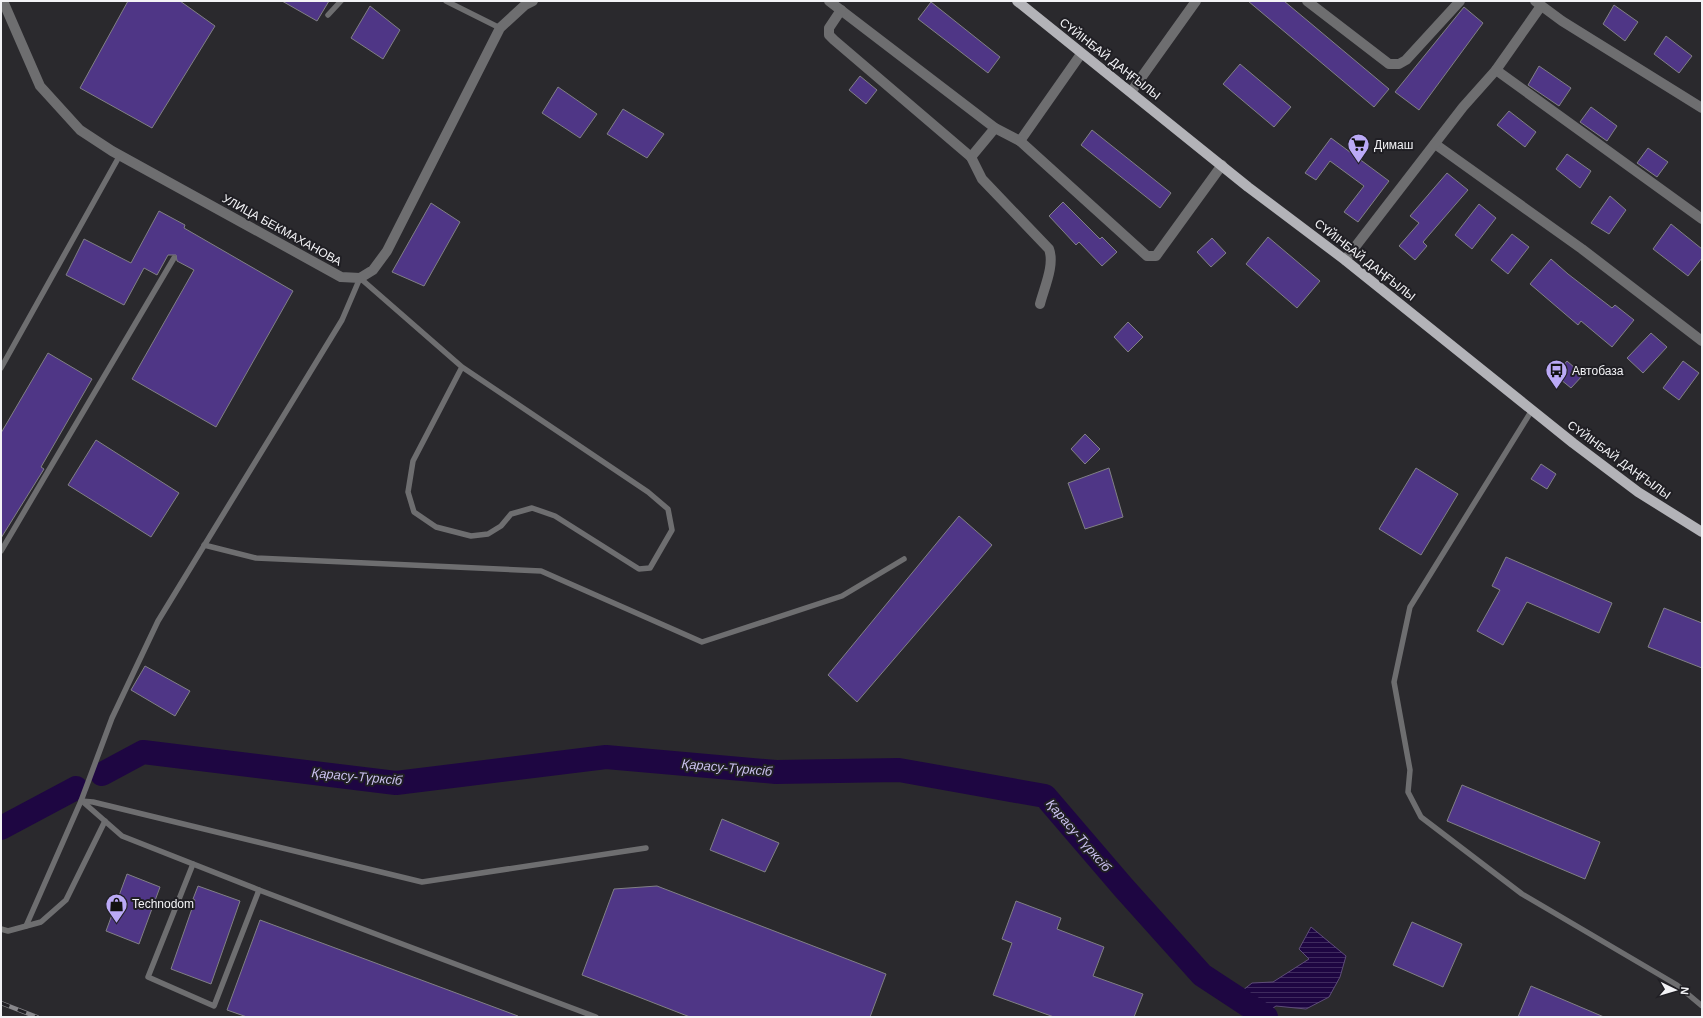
<svg xmlns="http://www.w3.org/2000/svg" width="1703" height="1018" viewBox="0 0 1703 1018" font-family="Helvetica,sans-serif">
	<style>
		.water { fill: url(#water-rules); stroke: #5e4d78 }
		.lines { fill: none; stroke-linecap: round; stroke-linejoin: round }
		.river { stroke: #1e0642; stroke-width: 24 }
		.building { fill: #4f3686; stroke: #818085 }
		.service { stroke: #6e6e70; stroke-width: 5.5 }
		.minor { stroke: #6e6e70; stroke-width: 10 }
		.primary { stroke: #b3b3b8; stroke-width: 10 }
		.rail-casing { stroke: #88878b; stroke-width: 4.5 }
		.rail { stroke: #201f24; stroke-width: 3; stroke-dasharray: 9; stroke-linecap: butt }
		.labels { text-anchor: middle; stroke-width: 4; stroke-linejoin: round; paint-order: stroke }
		.street-label { font-size: 12px; fill: #f3f3f6; stroke: #201f24 }
		.poi-label { font-size: 12px; fill: #f3f3f6; stroke: #201f24; text-anchor: start }
		.water-label { font-size: 13px; font-style: italic; fill: #cac1ee; stroke: #201f24 }
	</style>
	<defs>
		<pattern id="water-rules" width="6" height="5" patternUnits="userSpaceOnUse"><rect width="6" height="5" fill="#1e0642"/><path d="M0 2.5h6" fill="none" stroke="#3f2b5e"/></pattern>
	</defs>
	<rect width="100%" height="100%" fill="#2a292d"/>
	<path class="water" d="M1311,927l35,29 -6,21 -11,20 -23,12 -30,-3 -6,4 4,7h-31l-5,-23 14,-11 21,-1 36,-23 -10,-10z"/>
	<g class="lines">
		<g class="river">
			<path d="M102,774l41,-22 253,31 210,-26 170,15 123,-2 146,26 78,91 79,88 64,42"/>
			<path d="M1,828l75,-40"/>
		</g>
	</g>
	<g class="building">
		<path d="M128,1h52l35,25 -63,102 -72,-40z"/>
		<path d="M282,1h47l-12,20z"/>
		<path d="M1248,1h36l105,88 -15,18z"/>
		<path d="M931,2l69,55 -12,16 -70,-54z"/>
		<path d="M1614,5l24,17 -13,19 -22,-17z"/>
		<path d="M370,6l30,24 -17,29 -32,-21z"/>
		<path d="M1464,7l19,16 -64,87 -24,-18z"/>
		<path d="M1666,36l26,20 -13,17 -25,-19z"/>
		<path d="M1240,64l51,43 -17,20 -51,-43z"/>
		<path d="M1539,66l32,22 -12,18 -31,-21z"/>
		<path d="M860,76l17,14 -11,14 -17,-14z"/>
		<path d="M558,87l39,27 -17,24 -38,-25z"/>
		<path d="M1591,107l26,19 -10,15 -27,-19z"/>
		<path d="M623,109l41,25 -17,24 -40,-24z"/>
		<path d="M1509,111l27,21 -11,15 -28,-22z"/>
		<path d="M1092,130l79,63 -11,15 -79,-63z"/>
		<path d="M1331,138l58,43 -31,41 -14,-10 20,-26 -34,-25 -14,19 -11,-7z"/>
		<path d="M1648,148l20,14 -11,15 -20,-14z"/>
		<path d="M1567,154l24,17 -11,17 -24,-19z"/>
		<path d="M1447,173l21,17 -45,52 4,4 -12,14 -16,-14 20,-23 -9,-7z"/>
		<path d="M1610,196l16,14 -17,24 -18,-11z"/>
		<path d="M1063,202l37,37 2,-2 15,15 -15,14 -23,-24 -3,3 -27,-29z"/>
		<path d="M431,203l29,19 -36,64 -32,-14z"/>
		<path d="M1479,204l17,14 -24,31 -17,-14z"/>
		<path d="M159,211l26,14 -1,3 109,63 -77,136 -84,-48 62,-109 -17,-9 -1,-6h-8l-11,20 -13,-7 -20,37 -58,-30 18,-36 47,24z"/>
		<path d="M1671,224l31,25v9l-14,18 -35,-27z"/>
		<path d="M1512,234l17,13 -21,27 -17,-14z"/>
		<path d="M1268,237l52,44 -23,27 -51,-44z"/>
		<path d="M1212,238l14,15 -15,14 -14,-15z"/>
		<path d="M1551,259l17,15 44,34 3,-3 19,15 -22,27 -31,-26 -3,4 -48,-41z"/>
		<path d="M1128,322l15,15 -15,15 -14,-15z"/>
		<path d="M1651,333l16,14 -24,26 -16,-15z"/>
		<path d="M48,353l44,26 -51,88 3,2 -43,69v-105z"/>
		<path d="M1567,361l16,14 -12,13 -16,-13z"/>
		<path d="M1683,361l16,12 -20,27 -16,-12z"/>
		<path d="M1085,434l15,15 -15,15 -14,-15z"/>
		<path d="M96,440l83,53 -28,44 -83,-52z"/>
		<path d="M1541,464l15,10 -9,15 -16,-10z"/>
		<path d="M1109,468l14,49 -38,12 -17,-46z"/>
		<path d="M1416,468l42,26 -37,61 -42,-26z"/>
		<path d="M959,516l33,29 -135,157 -29,-27z"/>
		<path d="M1506,557l106,46 -13,30 -72,-31 -24,43 -26,-14 23,-41 -8,-4z"/>
		<path d="M1664,608l38,15v45l-54,-21z"/>
		<path d="M145,666l45,25 -15,25 -44,-26z"/>
		<path d="M1462,785l138,57 -15,37 -138,-58z"/>
		<path d="M722,819l57,24 -14,29 -55,-22z"/>
		<path d="M127,874l33,13 -21,57 -33,-13z"/>
		<path d="M198,886l42,15 -29,83 -40,-15 24,-69 -2,-1z"/>
		<path d="M657,886l229,88 -16,43h-180l-108,-42 32,-86z"/>
		<path d="M1016,901l45,17 -4,11 47,18 -11,29 50,18 -9,23h-80l-61,-22 19,-52 -10,-4z"/>
		<path d="M260,920l258,96v1h-271l-20,-7z"/>
		<path d="M1412,922l50,22 -19,43 -50,-22z"/>
		<path d="M1531,986l73,31h-86z"/>
	</g>
	<g class="lines">
		<g class="service">
			<path d="M446,1l54,27"/>
			<path d="M328,15l13,-14"/>
			<path d="M1,368l119,-213"/>
			<path d="M1532,410l-122,197 -16,75 16,88 -2,22 13,25 101,77 155,91 25,21"/>
			<path d="M204,545l52,13 285,13 161,71 140,-46 62,-37"/>
			<path d="M1,551l173,-293"/>
			<path d="M81,801l12,1 329,80 224,-34"/>
			<path d="M82,801l40,35 137,54 337,127"/>
			<path d="M193,864l-45,113 66,29 45,-116"/>
			<path d="M26,926l55,-125 31,-83 46,-97 184,-301 18,-42 102,89 186,125 20,17 4,21 -22,38 -11,1 -84,-53 -23,-8 -21,6 -10,12 -13,8 -17,2 -35,-9 -22,-15 -6,-20 5,-31 49,-94"/>
			<path d="M1,929l7,2 33,-9 25,-22 39,-79"/>
		</g>
		<g class="minor">
			<path d="M3,1l37,85 40,44 32,21 229,126 19,1 13,-8 14,-19 113,-223 25,-23 8,-4"/>
			<path d="M829,1l166,127 25,13 61,-87"/>
			<path d="M1307,1l82,63h10l7,-4 54,-59"/>
			<path d="M1535,1l27,20 140,87"/>
			<path d="M841,10l-12,18v7l5,5 137,117"/>
			<path d="M1496,70l206,149"/>
			<path d="M1131,92l65,-91"/>
			<path d="M995,128l-24,29 11,22 67,70c6,16 -5,39 -9,55"/>
			<path d="M1020,141l127,115h9l66,-91"/>
			<path d="M1435,144l147,105 120,92"/>
			<path d="M1345,260l118,-153 33,-37 45,-64"/>
		</g>
		<path class="primary" d="M1017,1l231,186 97,73 228,183 65,49 64,40"/>
		<defs>
			<path id="rail" d="M1,1003l36,14"/>
		</defs>
		<use href="#rail" class="rail-casing"/>
		<use href="#rail" class="rail"/>
	</g>
	<defs>
		<symbol id="supermarket-pin" viewBox="-11 -11 22 30"><path d="M0 17L-7.5 6A9.5 9.5 0 1 1 7.5 6Z" fill="#bbaaf6" stroke="#201f24"/><path d="M-6-5.5h2.5l.6 2H6L4.5 2H-2.5L-4.4-4H-6ZM-1.5 3.2a1.3 1.3 0 1 0 .1 0ZM3 3.2a1.3 1.3 0 1 0 .1 0Z" fill="#111"/></symbol>
		<symbol id="bus-pin" viewBox="-11 -11 22 30"><path d="M0 17L-7.5 6A9.5 9.5 0 1 1 7.5 6Z" fill="#bbaaf6" stroke="#201f24"/><path d="M-5-6H5V4H4V6H2V4H-2V6H-4V4H-5ZM-3.5-4V0h7V-4ZM-3.5 1.2v1.5H-2V1.2ZM2 1.2v1.5H3.5V1.2Z" fill="#111"/></symbol>
		<symbol id="shop-pin" viewBox="-11 -11 22 30"><path d="M0 17L-7.5 6A9.5 9.5 0 1 1 7.5 6Z" fill="#bbaaf6" stroke="#201f24"/><path d="M-5-2.5h2.3a2.7 3.5 0 0 1 5.4 0H5L5.5 6h-11ZM-1.5-2.5h3a1.5 2.3 0 0 0-3 0Z" fill="#111"/></symbol>
	</defs>
	<g fill-rule="evenodd">
		<use href="#supermarket-pin" x="1346" y="132" width="25" height="34"/>
		<use href="#bus-pin" x="1544" y="358" width="25" height="34"/>
		<use href="#shop-pin" x="104" y="892" width="25" height="34"/>
	</g>
	<g class="labels">
		<g class="street-label">
			<text transform="translate(1110 59) rotate(38)" y="4">СҮЙІНБАЙ ДАҢҒЫЛЫ</text>
			<text transform="translate(282 230) rotate(29)" y="4">УЛИЦА БЕКМАХАНОВА</text>
			<text transform="translate(1365 260) rotate(38)" y="4">СҮЙІНБАЙ ДАҢҒЫЛЫ</text>
			<text transform="translate(1619 460) rotate(36)" y="4">СҮЙІНБАЙ ДАҢҒЫЛЫ</text>
		</g>
		<g class="poi-label">
			<text x="1374" y="149">Димаш</text>
			<text x="1572" y="375">Автобаза</text>
			<text x="132" y="908">Technodom</text>
		</g>
		<g class="water-label">
			<text transform="translate(727 767) rotate(5)" y="5">Қарасу-Түрксіб</text>
			<text transform="translate(357 776) rotate(5)" y="5">Қарасу-Түрксіб</text>
			<text transform="translate(1079 835) rotate(49)" y="5">Қарасу-Түрксіб</text>
		</g>
	</g>
	<rect width="1703" height="1018" fill="none" stroke="#f3f3f6" stroke-width="4"/>
	<g transform="translate(1675 990) rotate(95)" stroke="#201f24" stroke-width="3" paint-order="stroke">
	<path d="M0-3L7 15L0 10L-7 15Z" fill="#f3f3f6"/>
	<text y="-6" font-size="11" font-weight="bold" text-anchor="middle" fill="#f3f3f6">N</text>
	</g>
</svg>
